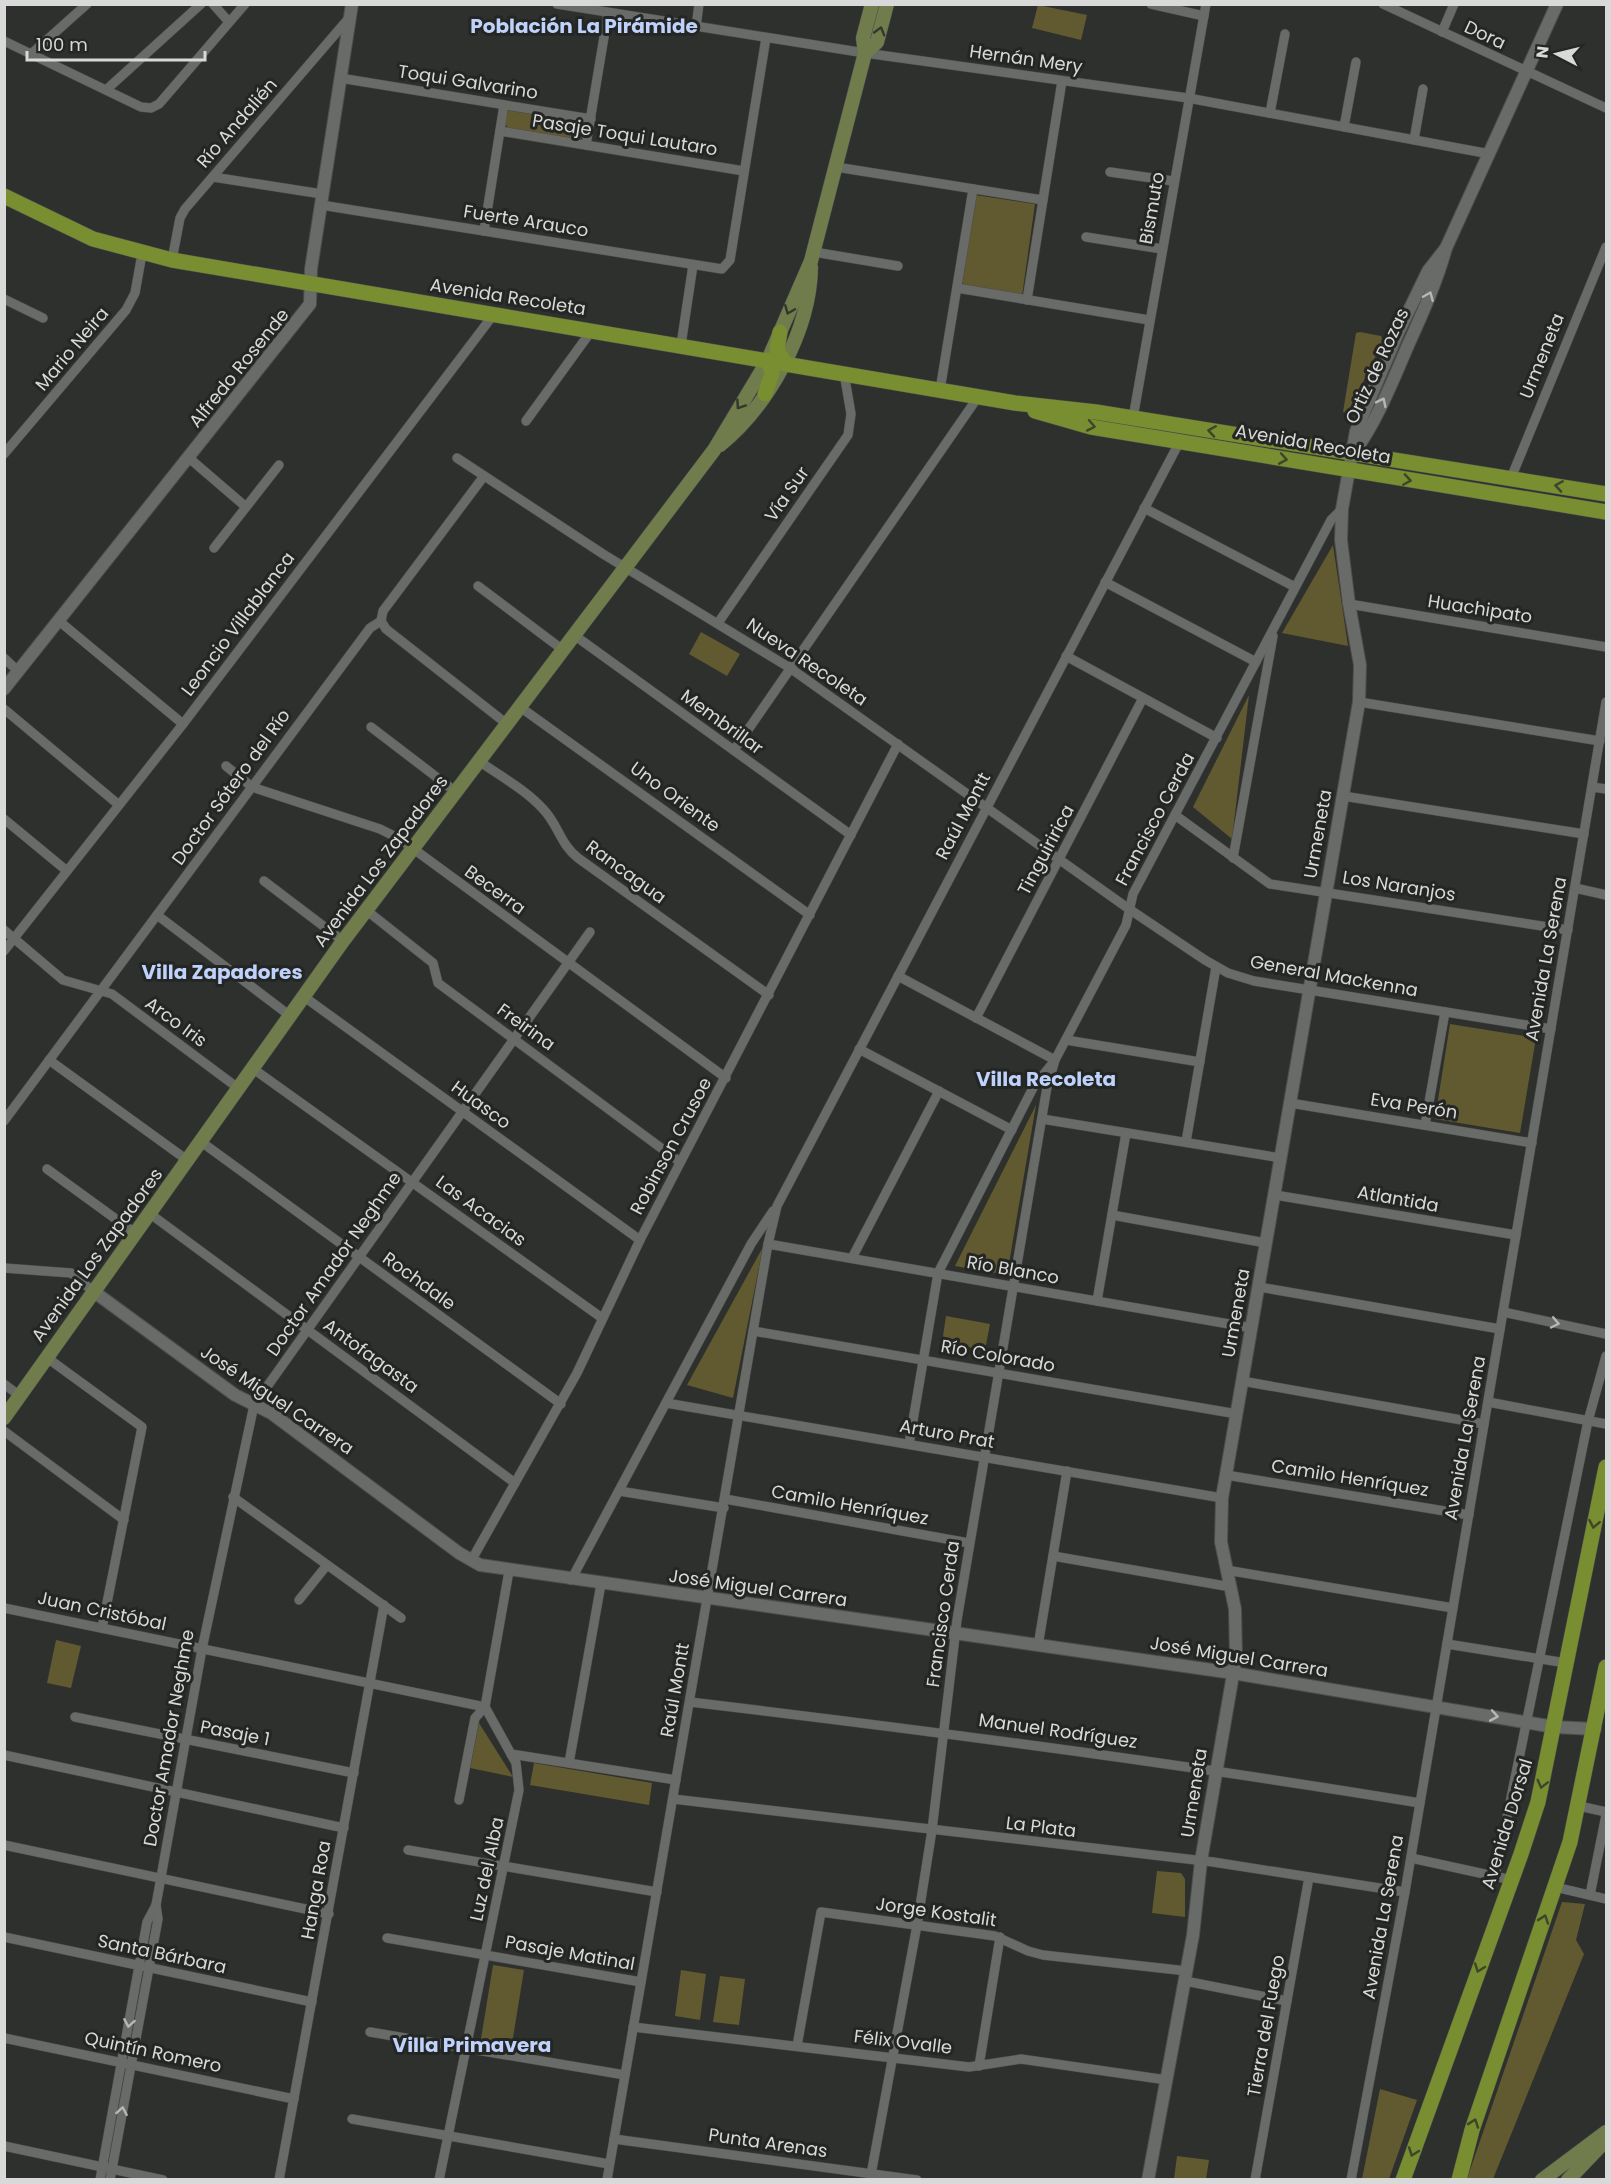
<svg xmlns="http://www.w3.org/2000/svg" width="1611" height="2184" viewBox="0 0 1611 2184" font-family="Poppins,sans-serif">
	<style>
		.green { fill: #615930 }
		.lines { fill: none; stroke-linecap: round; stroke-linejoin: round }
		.minor-casing { stroke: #4c4e4c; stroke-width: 10 }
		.tertiary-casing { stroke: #4c4e4c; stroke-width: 14 }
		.secondary-casing { stroke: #4c4e4c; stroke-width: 15 }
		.primary-casing { stroke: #4c4e4c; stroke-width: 16 }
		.minor { stroke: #686b68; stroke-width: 9 }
		.tertiary { stroke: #686b68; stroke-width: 12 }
		.secondary { stroke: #717c4c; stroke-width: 14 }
		.primary { stroke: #798d31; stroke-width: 15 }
		.oneway { stroke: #33372c }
		.oneway2 { stroke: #b6b8b6 }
		.oneway3 { stroke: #3e4528 }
		.labels { text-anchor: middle; stroke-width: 6; stroke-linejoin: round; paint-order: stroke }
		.street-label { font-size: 18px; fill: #d8d9d8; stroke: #242624 }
		.neighbourhood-label { font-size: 20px; font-weight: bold; fill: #bfd2fb; stroke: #242624 }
	</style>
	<rect width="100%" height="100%" fill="#2e302e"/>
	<g class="green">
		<path d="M1038,5l49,10 -6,25 -49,-12z"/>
		<path d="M506,110l78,13 -2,14 -3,3 -70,-11 -5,-6z"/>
		<path d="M975,195l60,9 -13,92 -60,-9z"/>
		<path d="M1360,332l21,4 2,5 -35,72 -5,-1 13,-79z"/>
		<path d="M1333,545l15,101 -66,-13z"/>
		<path d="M701,632l39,22 -13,22 -38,-22z"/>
		<path d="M1249,695l-17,144 -39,-32z"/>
		<path d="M1450,1024l86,14 -16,95 -85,-14z"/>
		<path d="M1036,1105l-29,170 -52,-9z"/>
		<path d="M763,1247l-30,151 -46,-13z"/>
		<path d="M946,1316l44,8 -5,26 -43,-7z"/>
		<path d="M56,1640l25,6 -10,42 -24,-5z"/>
		<path d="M479,1723l34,54 -43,-9z"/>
		<path d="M534,1763l118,20 -3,22 -119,-20z"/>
		<path d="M1157,1871l24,2 4,6v38l-33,-4z"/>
		<path d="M1562,1902l23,2 -9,36 8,14 -91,225h-26z"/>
		<path d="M493,1965l31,5 -12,74 -31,-5z"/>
		<path d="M681,1970l25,4 -6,46 -25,-4z"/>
		<path d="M720,1976l25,3 -6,46 -26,-3z"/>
		<path d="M1380,2089l37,11 -28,79h-27z"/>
		<path d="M1177,2156l32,4 -3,19h-32z"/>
	</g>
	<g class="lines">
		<defs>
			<g id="minor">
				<path d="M213,4l16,18"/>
				<path d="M557,4l308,49 323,45 302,56"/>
				<path d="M1151,4l53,12"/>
				<path d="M1383,4l223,104"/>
				<path d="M696,27l3,-23"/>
				<path d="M1442,32l12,-28"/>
				<path d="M4,41l137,66 10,1 8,-4 86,-100"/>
				<path d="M31,54l56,-50"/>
				<path d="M340,78l251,41"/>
				<path d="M106,90l95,-86"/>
				<path d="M1270,113l15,-79"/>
				<path d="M1344,127l12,-65"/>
				<path d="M500,131l244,40"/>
				<path d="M1414,140l9,-51"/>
				<path d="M586,145l22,-132"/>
				<path d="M836,167l207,33"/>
				<path d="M1110,172l63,9"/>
				<path d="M213,177l109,17"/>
				<path d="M321,205l401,64 8,-9 36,-222"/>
				<path d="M484,231l20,-126"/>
				<path d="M1086,237l76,12"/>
				<path d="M814,252l84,14"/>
				<path d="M172,260l8,-42 5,-9 164,-191"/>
				<path d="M957,288l192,32"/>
				<path d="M4,299l39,19"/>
				<path d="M1027,300l35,-219"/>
				<path d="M681,345l12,-80"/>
				<path d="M940,390l33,-201"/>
				<path d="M1133,418l73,-414"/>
				<path d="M526,421l66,-91"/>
				<path d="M4,454l122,-144 9,-17 7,-39"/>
				<path d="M189,458l57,49"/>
				<path d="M457,458l146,96 187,114 339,241 76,51 23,13 26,8 297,48"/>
				<path d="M1511,478l95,-231"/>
				<path d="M1144,508l151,79"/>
				<path d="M214,548l65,-83"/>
				<path d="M1105,582l151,80"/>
				<path d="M478,586l85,64"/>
				<path d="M1349,604l257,43"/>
				<path d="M59,621l124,103"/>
				<path d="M381,621l2,-10 101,-135"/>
				<path d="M381,621l5,8 121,95"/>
				<path d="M718,623l130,-188 3,-21 -7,-41"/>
				<path d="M574,635l277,200"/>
				<path d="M1066,656l151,82"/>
				<path d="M4,658l15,14"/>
				<path d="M1359,702l241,39"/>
				<path d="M520,707l290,208"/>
				<path d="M4,709l115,96"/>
				<path d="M371,727l85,65"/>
				<path d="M734,750l244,-353"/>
				<path d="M479,761c21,15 47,29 64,48 15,15 17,35 35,49l191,137"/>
				<path d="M226,766l26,21 128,42 20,10 326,239"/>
				<path d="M1592,787l14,2"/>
				<path d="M1343,796l241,38"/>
				<path d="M1175,815l95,69 298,46"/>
				<path d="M4,819l63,52"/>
				<path d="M1233,858l40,-222"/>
				<path d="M264,881l79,60"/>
				<path d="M1575,888l31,7"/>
				<path d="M366,910l67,53 5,20 242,179"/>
				<path d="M157,915l132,100"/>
				<path d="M4,930l59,50 49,14 126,94"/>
				<path d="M4,951l179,-227 311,-410"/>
				<path d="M898,976l157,84"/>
				<path d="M303,996l337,244"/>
				<path d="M976,1018l167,-320"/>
				<path d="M1066,1040l134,22"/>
				<path d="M859,1049l153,81"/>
				<path d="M49,1060l138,100"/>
				<path d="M252,1068l350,250"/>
				<path d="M1290,1103l242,40"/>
				<path d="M1042,1119l239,39"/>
				<path d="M4,1121l366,-493 11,-7"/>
				<path d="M1425,1125l20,-113"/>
				<path d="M200,1141l361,263"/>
				<path d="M1186,1142l30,-175"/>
				<path d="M47,1169l88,64"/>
				<path d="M1275,1195l241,40"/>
				<path d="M149,1213l366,270"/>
				<path d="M1112,1215l154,28"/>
				<path d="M768,1244l484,84"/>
				<path d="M852,1258l87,-167"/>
				<path d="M4,1268l67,5 22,18"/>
				<path d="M1259,1287l241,42"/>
				<path d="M1097,1301l29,-168"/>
				<path d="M1503,1312l103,22"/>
				<path d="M753,1331l484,83"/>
				<path d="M46,1357l96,70 -40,201"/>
				<path d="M1242,1381l242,43"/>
				<path d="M4,1384l16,12"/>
				<path d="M1488,1402l118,22"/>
				<path d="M666,1403l556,95"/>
				<path d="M4,1431l120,89"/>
				<path d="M909,1444l29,-171 96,-187 18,-22"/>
				<path d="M1226,1475l243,40"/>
				<path d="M619,1491l105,17"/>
				<path d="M233,1497l168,121"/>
				<path d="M725,1499l244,44"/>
				<path d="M1053,1556l178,31"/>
				<path d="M471,1561l106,-188 63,-133 258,-496"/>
				<path d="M1226,1570l227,38"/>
				<path d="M571,1580l180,-336 22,-33"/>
				<path d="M299,1600l28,-35"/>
				<path d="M4,1608l481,99"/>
				<path d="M1447,1644l119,19"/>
				<path d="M1038,1646l29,-175"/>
				<path d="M690,1702c244,29 487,61 730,101"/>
				<path d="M75,1717l279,56"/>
				<path d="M511,1754l165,26"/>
				<path d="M4,1755l340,73"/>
				<path d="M569,1763l32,-179"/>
				<path d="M673,1799l540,63 192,30"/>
				<path d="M459,1800l16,-82 10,-11"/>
				<path d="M1579,1806l27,6"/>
				<path d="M4,1845l325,69"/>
				<path d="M408,1850l249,42"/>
				<path d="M1411,1858l101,22"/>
				<path d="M1495,1876l93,-455 18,-65"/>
				<path d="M1555,1887l51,12"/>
				<path d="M1590,1895l16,-80"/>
				<path d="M4,1937l308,65"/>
				<path d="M387,1938l254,44"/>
				<path d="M1185,1981l102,20"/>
				<path d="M633,2027l336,40 52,-8 146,21"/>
				<path d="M370,2032l255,43"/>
				<path d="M4,2038l290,61"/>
				<path d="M797,2046l24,-134 174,24 33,15 15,4 144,16"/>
				<path d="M979,2066l21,-129"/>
				<path d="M352,2119l257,45"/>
				<path d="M614,2139l303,41"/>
				<path d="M4,2146l159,34"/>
				<path d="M100,2180l47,-258 9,-17"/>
				<path d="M110,2180l48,-261 -2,-14 46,-256 52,-244 336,-473"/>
				<path d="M279,2180l105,-575"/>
				<path d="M439,2180l80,-390 -3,-27 -31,-56 24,-136"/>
				<path d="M607,2180l161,-936 9,-38 403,-765"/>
				<path d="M870,2180l47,-255 15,-95 25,-210 90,-533 8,-27 71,-135 7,-31 198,-374 11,-11"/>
				<path d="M1255,2180l54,-303"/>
				<path d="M1351,2180l54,-288 201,-1190"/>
			</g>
			<g id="tertiary">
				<path d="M1355,451c23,-32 38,-71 54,-108 14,-31 28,-62 37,-95l111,-244"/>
				<path d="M4,689l306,-385 1,-35 41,-265"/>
				<path d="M93,1291l142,104 36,18 188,140 21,12 753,108 321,54 41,2"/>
				<path d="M1148,2180l45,-245 8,-74 35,-204 -1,-48 -14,-67 1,-44 137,-796 1,-37 -11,-61 -8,-64 1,-31 14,-78 42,-98 30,-62 18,-23"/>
			</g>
			<g id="secondary">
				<path d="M865,53l12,-11 10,-38"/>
				<path d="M720,445c49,-40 90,-114 91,-178"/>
				<path d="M4,1418l339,-477 371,-491 54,-90 43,-99 54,-208 -2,-15 9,-34"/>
				<path d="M1542,2180l64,-48"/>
				<path d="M1568,2180l38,-40"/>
			</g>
			<g id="primary">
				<path d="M4,196l89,43 79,21 843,143 81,9 510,82"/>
				<path d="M780,332l-3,18 8,13"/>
				<path d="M765,394l7,-21 -4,-13"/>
				<path d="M1035,411l56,16 515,85"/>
				<path d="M1403,2180l118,-326 17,-52 68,-335"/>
				<path d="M1459,2180l13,-50 98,-288 36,-175"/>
			</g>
		</defs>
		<use href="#minor" class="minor-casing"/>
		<use href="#tertiary" class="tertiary-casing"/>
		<use href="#secondary" class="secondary-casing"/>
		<use href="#primary" class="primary-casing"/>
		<use href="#minor" class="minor"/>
		<use href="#tertiary" class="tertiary"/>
		<use href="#secondary" class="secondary"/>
		<use href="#primary" class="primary"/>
	</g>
	<defs><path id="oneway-chevron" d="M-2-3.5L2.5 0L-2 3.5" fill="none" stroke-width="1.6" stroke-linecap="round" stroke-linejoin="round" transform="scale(1.5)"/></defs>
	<g class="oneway">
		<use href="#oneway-chevron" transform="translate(880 31) rotate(-74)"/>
		<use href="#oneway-chevron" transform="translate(789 310) rotate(112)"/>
		<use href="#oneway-chevron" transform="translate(740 405) rotate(124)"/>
	</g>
	<g class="oneway2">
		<use href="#oneway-chevron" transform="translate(1429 296) rotate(-67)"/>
		<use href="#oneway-chevron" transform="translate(1382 402) rotate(-64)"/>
		<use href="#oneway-chevron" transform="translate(1555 1323) rotate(12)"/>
		<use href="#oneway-chevron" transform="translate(1494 1716) rotate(10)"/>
		<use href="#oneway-chevron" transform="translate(129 2023) rotate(100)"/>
		<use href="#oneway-chevron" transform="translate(122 2111) rotate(-80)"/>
	</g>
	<g class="oneway3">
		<use href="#oneway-chevron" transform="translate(1091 426) rotate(11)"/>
		<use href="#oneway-chevron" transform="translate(1212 431) rotate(-171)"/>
		<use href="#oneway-chevron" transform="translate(1283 459) rotate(10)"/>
		<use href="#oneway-chevron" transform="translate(1407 480) rotate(9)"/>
		<use href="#oneway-chevron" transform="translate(1559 486) rotate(-171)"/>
		<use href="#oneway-chevron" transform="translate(1594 1524) rotate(101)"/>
		<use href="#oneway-chevron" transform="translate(1542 1784) rotate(104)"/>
		<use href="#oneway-chevron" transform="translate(1544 1919) rotate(-71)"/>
		<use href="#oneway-chevron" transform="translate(1479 1968) rotate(110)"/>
		<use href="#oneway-chevron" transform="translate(1474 2123) rotate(-71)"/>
		<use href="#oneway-chevron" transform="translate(1413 2152) rotate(110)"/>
	</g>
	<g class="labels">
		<g class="street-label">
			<text transform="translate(1485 35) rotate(25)" y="6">Dora</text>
			<text transform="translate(1026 59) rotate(8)" y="6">Hernán Mery</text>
			<text transform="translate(468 82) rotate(9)" y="6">Toqui Galvarino</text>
			<text transform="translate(237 123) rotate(-49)" y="6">Río Andalién</text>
			<text transform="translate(625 135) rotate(9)" y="6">Pasaje Toqui Lautaro</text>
			<text transform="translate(1152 208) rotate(-80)" y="6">Bismuto</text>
			<text transform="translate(526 221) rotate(9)" y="6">Fuerte Arauco</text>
			<text transform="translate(508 297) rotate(9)" y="6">Avenida Recoleta</text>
			<text transform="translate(72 349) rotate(-50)" y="6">Mario Neira</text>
			<text transform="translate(1542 356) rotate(-68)" y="6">Urmeneta</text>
			<text transform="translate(1377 366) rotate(-65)" y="6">Ortiz de Rozas</text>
			<text transform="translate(239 368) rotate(-51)" y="6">Alfredo Rosende</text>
			<text transform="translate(1313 444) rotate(10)" y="6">Avenida Recoleta</text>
			<text transform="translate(787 494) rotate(-55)" y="6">Vía Sur</text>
			<text transform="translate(1480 609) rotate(9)" y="6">Huachipato</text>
			<text transform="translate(238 624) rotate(-53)" y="6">Leoncio Villablanca</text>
			<text transform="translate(807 662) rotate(34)" y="6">Nueva Recoleta</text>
			<text transform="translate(722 722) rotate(36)" y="6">Membrillar</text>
			<text transform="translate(231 787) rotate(-54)" y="6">Doctor Sótero del Río</text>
			<text transform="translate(675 797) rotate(36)" y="6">Uno Oriente</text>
			<text transform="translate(963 816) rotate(-62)" y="6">Raúl Montt</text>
			<text transform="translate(1155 819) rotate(-62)" y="6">Francisco Cerda</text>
			<text transform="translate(1318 834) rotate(-80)" y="6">Urmeneta</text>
			<text transform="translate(1046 850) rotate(-62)" y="6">Tinguiririca</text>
			<text transform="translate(381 861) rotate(-53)" y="6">Avenida Los Zapadores</text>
			<text transform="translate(626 872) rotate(36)" y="6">Rancagua</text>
			<text transform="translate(1399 886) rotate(9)" y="6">Los Naranjos</text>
			<text transform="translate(495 890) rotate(36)" y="6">Becerra</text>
			<text transform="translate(1546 959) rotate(-80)" y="6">Avenida La Serena</text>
			<text transform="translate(1334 976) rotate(10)" y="6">General Mackenna</text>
			<text transform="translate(176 1022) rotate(36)" y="6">Arco Iris</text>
			<text transform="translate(526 1027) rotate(36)" y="6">Freirina</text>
			<text transform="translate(481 1105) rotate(36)" y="6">Huasco</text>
			<text transform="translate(1414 1106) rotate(9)" y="6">Eva Perón</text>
			<text transform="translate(671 1146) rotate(-62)" y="6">Robinson Crusoe</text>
			<text transform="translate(1398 1199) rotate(10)" y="6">Atlantida</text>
			<text transform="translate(481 1211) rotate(36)" y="6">Las Acacias</text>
			<text transform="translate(97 1255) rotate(-54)" y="6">Avenida Los Zapadores</text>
			<text transform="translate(334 1264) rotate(-55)" y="6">Doctor Amador Neghme</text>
			<text transform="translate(1013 1270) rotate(10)" y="6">Río Blanco</text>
			<text transform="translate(419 1281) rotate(36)" y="6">Rochdale</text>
			<text transform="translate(1236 1313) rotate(-80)" y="6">Urmeneta</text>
			<text transform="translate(371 1356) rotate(36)" y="6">Antofagasta</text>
			<text transform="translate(998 1356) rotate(10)" y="6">Río Colorado</text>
			<text transform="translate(277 1400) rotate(34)" y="6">José Miguel Carrera</text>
			<text transform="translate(947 1434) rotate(10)" y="6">Arturo Prat</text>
			<text transform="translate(1465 1438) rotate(-80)" y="6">Avenida La Serena</text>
			<text transform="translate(1350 1478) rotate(9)" y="6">Camilo Henríquez</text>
			<text transform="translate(850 1505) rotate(10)" y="6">Camilo Henríquez</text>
			<text transform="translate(758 1588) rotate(8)" y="6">José Miguel Carrera</text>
			<text transform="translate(102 1611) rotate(12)" y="6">Juan Cristóbal</text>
			<text transform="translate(943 1614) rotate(-82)" y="6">Francisco Cerda</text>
			<text transform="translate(1239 1657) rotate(9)" y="6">José Miguel Carrera</text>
			<text transform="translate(675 1690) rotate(-80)" y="6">Raúl Montt</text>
			<text transform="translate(1058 1731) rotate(8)" y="6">Manuel Rodríguez</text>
			<text transform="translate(235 1733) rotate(11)" y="6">Pasaje 1</text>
			<text transform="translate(169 1738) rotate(-80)" y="6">Doctor Amador Neghme</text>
			<text transform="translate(1194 1793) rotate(-81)" y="6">Urmeneta</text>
			<text transform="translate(1507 1824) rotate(-73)" y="6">Avenida Dorsal</text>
			<text transform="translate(1041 1827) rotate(7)" y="6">La Plata</text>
			<text transform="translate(487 1869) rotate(-78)" y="6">Luz del Alba</text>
			<text transform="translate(316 1890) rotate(-80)" y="6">Hanga Roa</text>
			<text transform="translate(936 1912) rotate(8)" y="6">Jorge Kostalit</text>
			<text transform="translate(1383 1917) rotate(-80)" y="6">Avenida La Serena</text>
			<text transform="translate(570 1953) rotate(10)" y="6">Pasaje Matinal</text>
			<text transform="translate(162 1954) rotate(12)" y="6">Santa Bárbara</text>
			<text transform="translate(1266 2026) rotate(-80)" y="6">Tierra del Fuego</text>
			<text transform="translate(903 2042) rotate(7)" y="6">Félix Ovalle</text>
			<text transform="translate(153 2052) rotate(12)" y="6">Quintín Romero</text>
			<text transform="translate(768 2143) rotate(8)" y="6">Punta Arenas</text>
		</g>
		<g class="neighbourhood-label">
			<text x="584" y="33">Población La Pirámide</text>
			<text x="222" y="979">Villa Zapadores</text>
			<text x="1046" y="1086">Villa Recoleta</text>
			<text x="472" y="2052">Villa Primavera</text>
		</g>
	</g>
	<rect width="1611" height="2184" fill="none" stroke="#d8d9d8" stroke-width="12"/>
	<g transform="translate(1557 54) rotate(277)" stroke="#242624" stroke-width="4.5" paint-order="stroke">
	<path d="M0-4.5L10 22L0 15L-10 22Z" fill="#d8d9d8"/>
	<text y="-9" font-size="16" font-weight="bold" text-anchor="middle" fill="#d8d9d8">N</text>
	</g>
	<path d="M27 51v9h178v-9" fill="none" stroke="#d8d9d8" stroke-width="3"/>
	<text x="36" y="51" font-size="18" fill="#d8d9d8" stroke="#242624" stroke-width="4.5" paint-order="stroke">100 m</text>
</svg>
